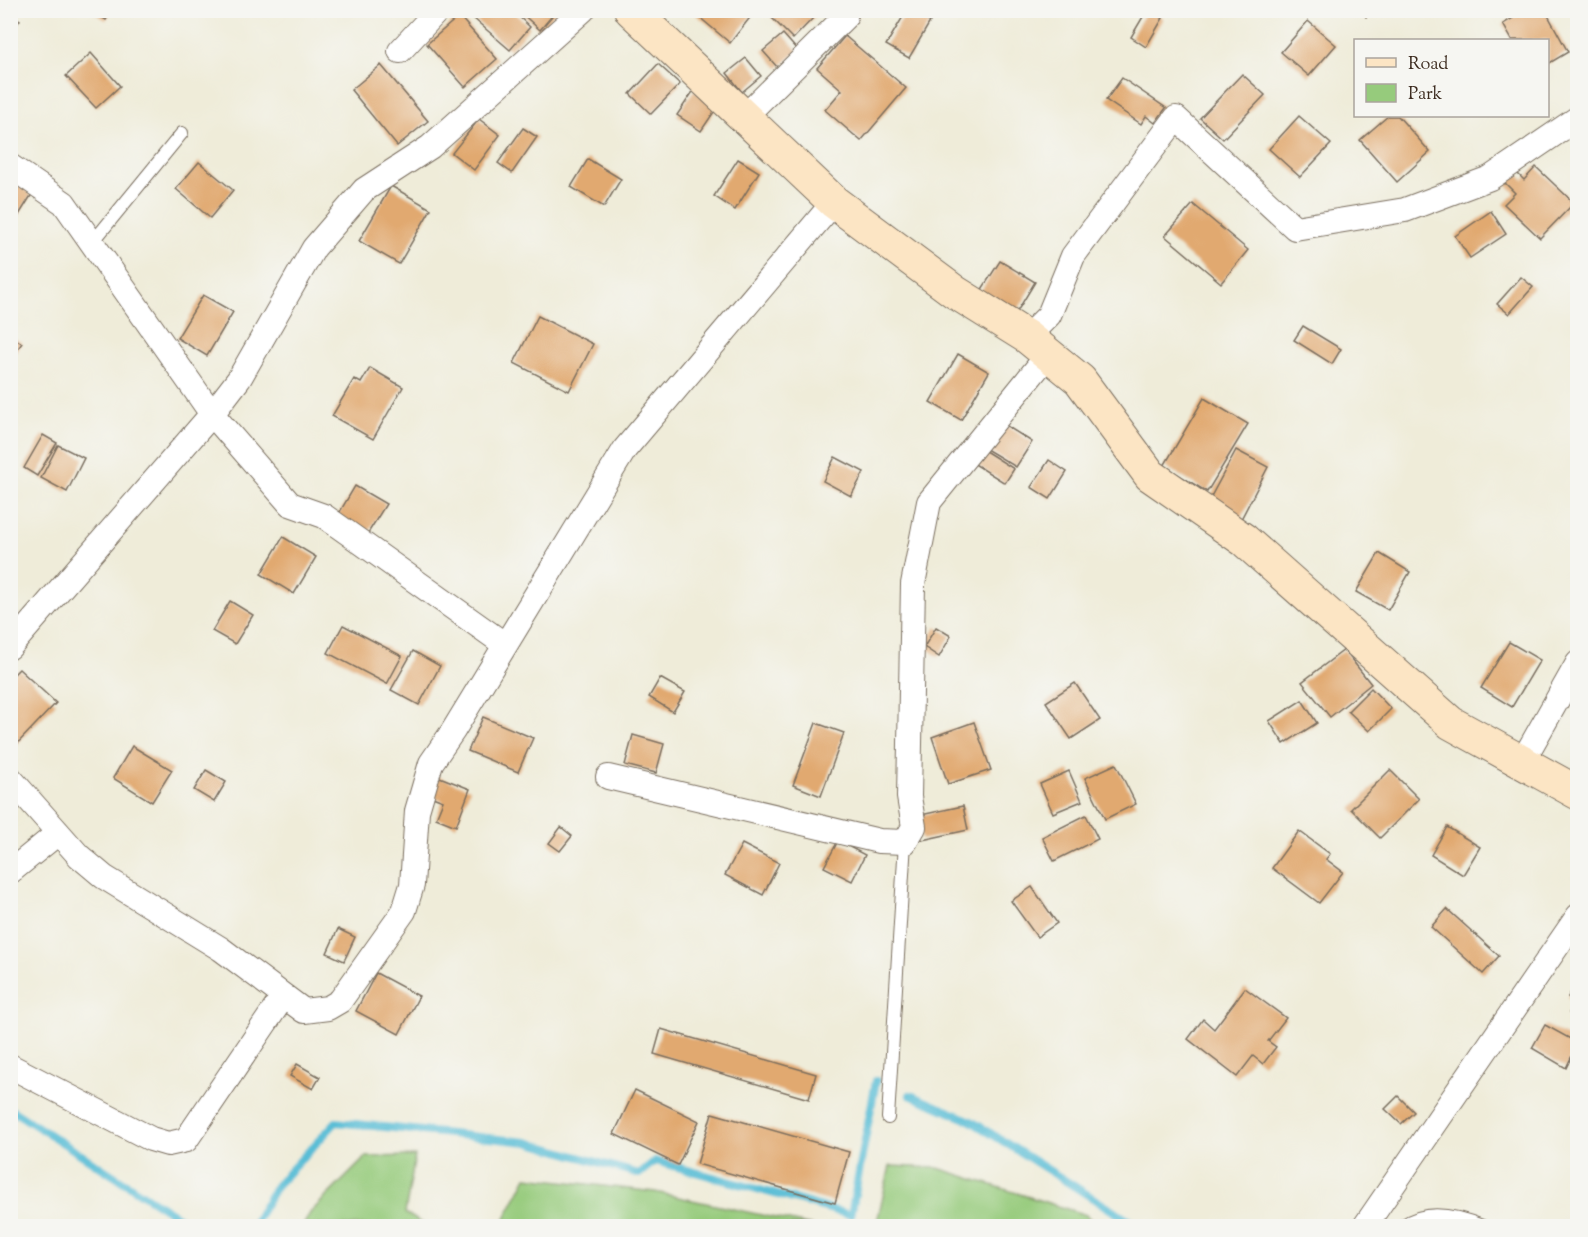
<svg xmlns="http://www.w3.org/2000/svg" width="1588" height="1237" viewBox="0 0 1588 1237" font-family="'Sorts Mill Goudy',serif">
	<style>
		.green { fill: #96cb7c; stroke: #687a4d; stroke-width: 1.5 }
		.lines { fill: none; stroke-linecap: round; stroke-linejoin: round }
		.stream { stroke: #58bdd6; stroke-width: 8 }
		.building { fill: #e1a970 }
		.lane-casing { stroke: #7a6e5f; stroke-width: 14 }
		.street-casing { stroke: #7a6e5f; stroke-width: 26 }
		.secondary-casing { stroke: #7a6e5f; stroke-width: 35 }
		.lane { stroke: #fff; stroke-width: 12 }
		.street { stroke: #fff; stroke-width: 24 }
		.secondary { stroke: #fce5c4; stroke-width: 33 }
	</style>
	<rect width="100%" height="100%" fill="#f6f6f2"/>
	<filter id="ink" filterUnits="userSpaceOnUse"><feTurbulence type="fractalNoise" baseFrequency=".0167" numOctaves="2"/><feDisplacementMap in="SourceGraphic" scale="12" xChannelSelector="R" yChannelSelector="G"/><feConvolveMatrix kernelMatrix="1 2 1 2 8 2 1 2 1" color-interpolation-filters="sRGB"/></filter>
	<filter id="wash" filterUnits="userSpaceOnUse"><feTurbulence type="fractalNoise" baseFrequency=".008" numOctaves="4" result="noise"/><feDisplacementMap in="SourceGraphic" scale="24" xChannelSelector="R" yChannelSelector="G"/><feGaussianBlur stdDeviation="1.35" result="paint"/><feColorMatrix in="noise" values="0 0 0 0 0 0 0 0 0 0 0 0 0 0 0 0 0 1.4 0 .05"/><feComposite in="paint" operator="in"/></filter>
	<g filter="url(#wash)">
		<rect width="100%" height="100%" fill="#efecd9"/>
		<g class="green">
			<path d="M415,1156l-10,57 22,13h-124l7,-13 56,-56z"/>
			<path d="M890,1166l48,2 148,47 11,11h-221z"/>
			<path d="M527,1177l128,15 157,34h-311z"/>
		</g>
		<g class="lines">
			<g class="stream">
				<path d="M910,1095l61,26 166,105"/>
				<path d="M10,1109l182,117"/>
				<path d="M253,1226l23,-40 60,-64 191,20 112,32 16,-13 196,54 25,-134"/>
			</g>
		</g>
		<g id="blocks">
			<g class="building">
				<path d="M90,10h22l-6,10z"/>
				<path d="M479,10h33l18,17 -20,23 -37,-32z"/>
				<path d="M518,10h39l-17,20z"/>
				<path d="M691,10h65l-26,33z"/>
				<path d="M778,10h32l5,6 -22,23 -22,-22z"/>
				<path d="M907,10l23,12 -21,36 -23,-13z"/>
				<path d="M1147,10l16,8 -17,29 -15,-10z"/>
				<path d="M1362,10h15l-11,7z"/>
				<path d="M1526,10h19l23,42 -20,12v-24h-36l-9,-16z"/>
				<path d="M10,14l10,6 -10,13z"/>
				<path d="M459,16l38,43 -32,28 -38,-43z"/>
				<path d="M1308,21l28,24 -27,31 -28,-24z"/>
				<path d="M783,34l15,17 -20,17 -15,-17z"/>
				<path d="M845,36l61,52 -45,53 -36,-31 17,-20 -25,-22z"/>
				<path d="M91,53l29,33 -24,22 -30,-32z"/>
				<path d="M746,58l15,18 -19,16 -15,-19z"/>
				<path d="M658,64l22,20 -29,30 -21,-20z"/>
				<path d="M381,65l47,56 -31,25 -46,-56z"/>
				<path d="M1242,74l23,21 -42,44 -23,-21z"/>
				<path d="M1122,78l44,30 -11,15 -9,-7 -5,8 -35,-24z"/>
				<path d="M694,90l24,16 -17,25 -24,-16z"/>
				<path d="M1299,116l32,28 -31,33 -31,-28z"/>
				<path d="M1388,116h10l32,36 -33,30 -37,-42z"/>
				<path d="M479,119l21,16 -26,35 -22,-17z"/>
				<path d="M523,128l14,9 -25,36 -14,-10z"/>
				<path d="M588,159l33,20 -17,28 -33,-20z"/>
				<path d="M738,159l21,13 -24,38 -21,-14z"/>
				<path d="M199,162l34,28 -23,28 -34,-29z"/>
				<path d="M1536,167l38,36 -34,35 -36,-34 11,-11 -13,-13 11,-11 11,11z"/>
				<path d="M10,180l22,14 -18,29 -4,-2z"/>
				<path d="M391,186l40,23 -32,55 -40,-23z"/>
				<path d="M1193,204l55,46 -27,33 -56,-47z"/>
				<path d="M1491,211l15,23 -36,24 -15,-22z"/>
				<path d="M1000,261l35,21 -20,33 -36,-21z"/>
				<path d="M1521,277l12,10 -24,27 -12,-10z"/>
				<path d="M203,295l30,17 -26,44 -30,-18z"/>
				<path d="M538,316l55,28 -24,47 -55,-28z"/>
				<path d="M1303,326l38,23 -9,15 -38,-24z"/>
				<path d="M10,336l12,7 -12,17z"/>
				<path d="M958,354l31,18 -28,48 -31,-18z"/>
				<path d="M370,368l33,19 -30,52 -41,-23 22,-37 7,4z"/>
				<path d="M1204,398l44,26 -41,68 -43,-26z"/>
				<path d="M1002,423l30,19 -16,25 -30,-18z"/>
				<path d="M43,435l14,8 -20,33 -13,-8z"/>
				<path d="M58,445l26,13 -17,34 -26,-14z"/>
				<path d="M982,449l32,20 -9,14 -32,-20z"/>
				<path d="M1236,450l32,17 -28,54 -33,-17z"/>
				<path d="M835,457l29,15 -13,24 -28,-15z"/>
				<path d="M1049,460l18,12 -17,27 -19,-12z"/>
				<path d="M355,486l31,18 -21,34 -30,-18z"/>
				<path d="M283,537l33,20 -22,37 -33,-20z"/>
				<path d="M1379,553l31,19 -22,38 -32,-18z"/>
				<path d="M230,601l23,14 -18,29 -23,-13z"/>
				<path d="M343,625l59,31 -15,28 -59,-31z"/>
				<path d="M936,627l15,9 -12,21 -15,-10z"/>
				<path d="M1509,642l31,18 -28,47 -31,-19z"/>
				<path d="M1344,650l27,34 -41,33 -28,-35z"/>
				<path d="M413,651l27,15 -21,39 -28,-15z"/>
				<path d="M19,669l37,34 -42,44 -4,-4v-65z"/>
				<path d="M660,678l25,14 -12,20 -24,-15z"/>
				<path d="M1075,683l25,37 -29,19 -25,-37z"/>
				<path d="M1371,688l20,21 -22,22 -21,-20z"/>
				<path d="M1302,700l15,23 -33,21 -15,-23z"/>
				<path d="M483,717l50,21 -15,34 -50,-21z"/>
				<path d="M974,722l17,48 -43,14 -16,-47z"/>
				<path d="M816,723l28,10 -23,63 -28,-11z"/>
				<path d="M633,735l31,9 -8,29 -31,-8z"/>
				<path d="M132,746l40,24 -20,32 -39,-24z"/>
				<path d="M1116,764l20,40 -31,15 -20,-41z"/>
				<path d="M206,770l20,12 -12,20 -20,-12z"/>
				<path d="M1390,770l29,29 -39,39 -29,-29z"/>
				<path d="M1069,771l13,30 -29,12 -13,-29z"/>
				<path d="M437,776l33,13 -14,37 -20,-8 7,-17 -13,-5z"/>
				<path d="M963,806l5,24 -46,10 -6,-24z"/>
				<path d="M1086,815l12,24 -44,22 -12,-24z"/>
				<path d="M561,827l11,9 -12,15 -11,-8z"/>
				<path d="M1447,827l33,20 -17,28 -32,-20z"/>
				<path d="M1299,831l31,23 -4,5 17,13 -24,31 -47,-35z"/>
				<path d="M838,841l27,14 -13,26 -28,-14z"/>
				<path d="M742,844l37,19 -16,32 -38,-20z"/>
				<path d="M1032,887l25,36 -20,14 -26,-36z"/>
				<path d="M1447,909l52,47 -16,18 -52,-47z"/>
				<path d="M338,929l17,8 -11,24 -17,-8z"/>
				<path d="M376,973l43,23 -20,38 -43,-23z"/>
				<path d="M1578,981v37l-9,-5 6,-11 -7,-5z"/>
				<path d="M1245,988l41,30 -18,23 8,6 -13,17 -10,-8 -16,21 -49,-38 15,-20 11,10z"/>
				<path d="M1545,1025l33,18 -12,25 -34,-20z"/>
				<path d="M661,1029l155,45 -7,25 -155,-45z"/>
				<path d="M297,1064l23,13 -7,12 -23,-13z"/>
				<path d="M635,1090l64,31 -21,44 -64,-31z"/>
				<path d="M1398,1096l16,16 -13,12 -16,-15z"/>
				<path d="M712,1113l137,39 -14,51 -138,-39z"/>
			</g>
		</g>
	</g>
	<g filter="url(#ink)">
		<use href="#blocks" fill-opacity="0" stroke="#7a6e5f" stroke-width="1.5"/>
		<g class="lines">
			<defs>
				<g id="lane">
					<path d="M92,243l90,-110"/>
					<path d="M888,1118l17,-276"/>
					<path d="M1402,1226c24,-18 54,-11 80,0"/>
				</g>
				<g id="street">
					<path d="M400,51l38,-41"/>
					<path d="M745,116l100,-99v-7"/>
					<path d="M10,166l54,37 148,211 78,90 34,12 180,128"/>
					<path d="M1027,337l22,-22 24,-59 103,-138 119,110 110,-18 85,-32 88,-60"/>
					<path d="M10,647l202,-233 27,-35 75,-131 50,-58 66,-43 153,-137"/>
					<path d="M1522,762l56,-99"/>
					<path d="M608,777l271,64 26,1 9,-15 -5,-30 4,-213 16,-82 118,-146"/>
					<path d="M10,778l69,78 25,21 117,72 83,62 24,-3 12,-7 64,-90 8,-26 5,-74 14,-48 22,-32 172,-282 209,-247"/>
					<path d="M10,872l48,-39"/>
					<path d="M10,1066l141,73 17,5 18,-4 97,-143"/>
					<path d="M1365,1226l213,-310"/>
				</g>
				<path id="secondary" d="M631,10l203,192 121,90 72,45 53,43 70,95 94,65 207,183 127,70"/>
			</defs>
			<use href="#lane" class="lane-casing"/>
			<use href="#street" class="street-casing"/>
			<use href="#secondary" class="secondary-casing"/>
			<use href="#lane" class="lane"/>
			<use href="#street" class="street"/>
			<use href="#secondary" class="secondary"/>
		</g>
	</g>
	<rect width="1588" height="1237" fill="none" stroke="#f6f6f2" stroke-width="36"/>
	<rect x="1354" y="39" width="195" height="78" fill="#f6f6f2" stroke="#aba49d" stroke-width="1.5"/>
	<rect x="1366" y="58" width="30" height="9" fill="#fce5c4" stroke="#aba49d" stroke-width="1.5"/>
	<text x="1408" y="69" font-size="18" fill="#3b2a1e">Road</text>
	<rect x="1366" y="84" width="30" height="18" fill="#96cb7c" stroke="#aba49d" stroke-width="1.5"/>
	<text x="1408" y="99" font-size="18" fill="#3b2a1e">Park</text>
</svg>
